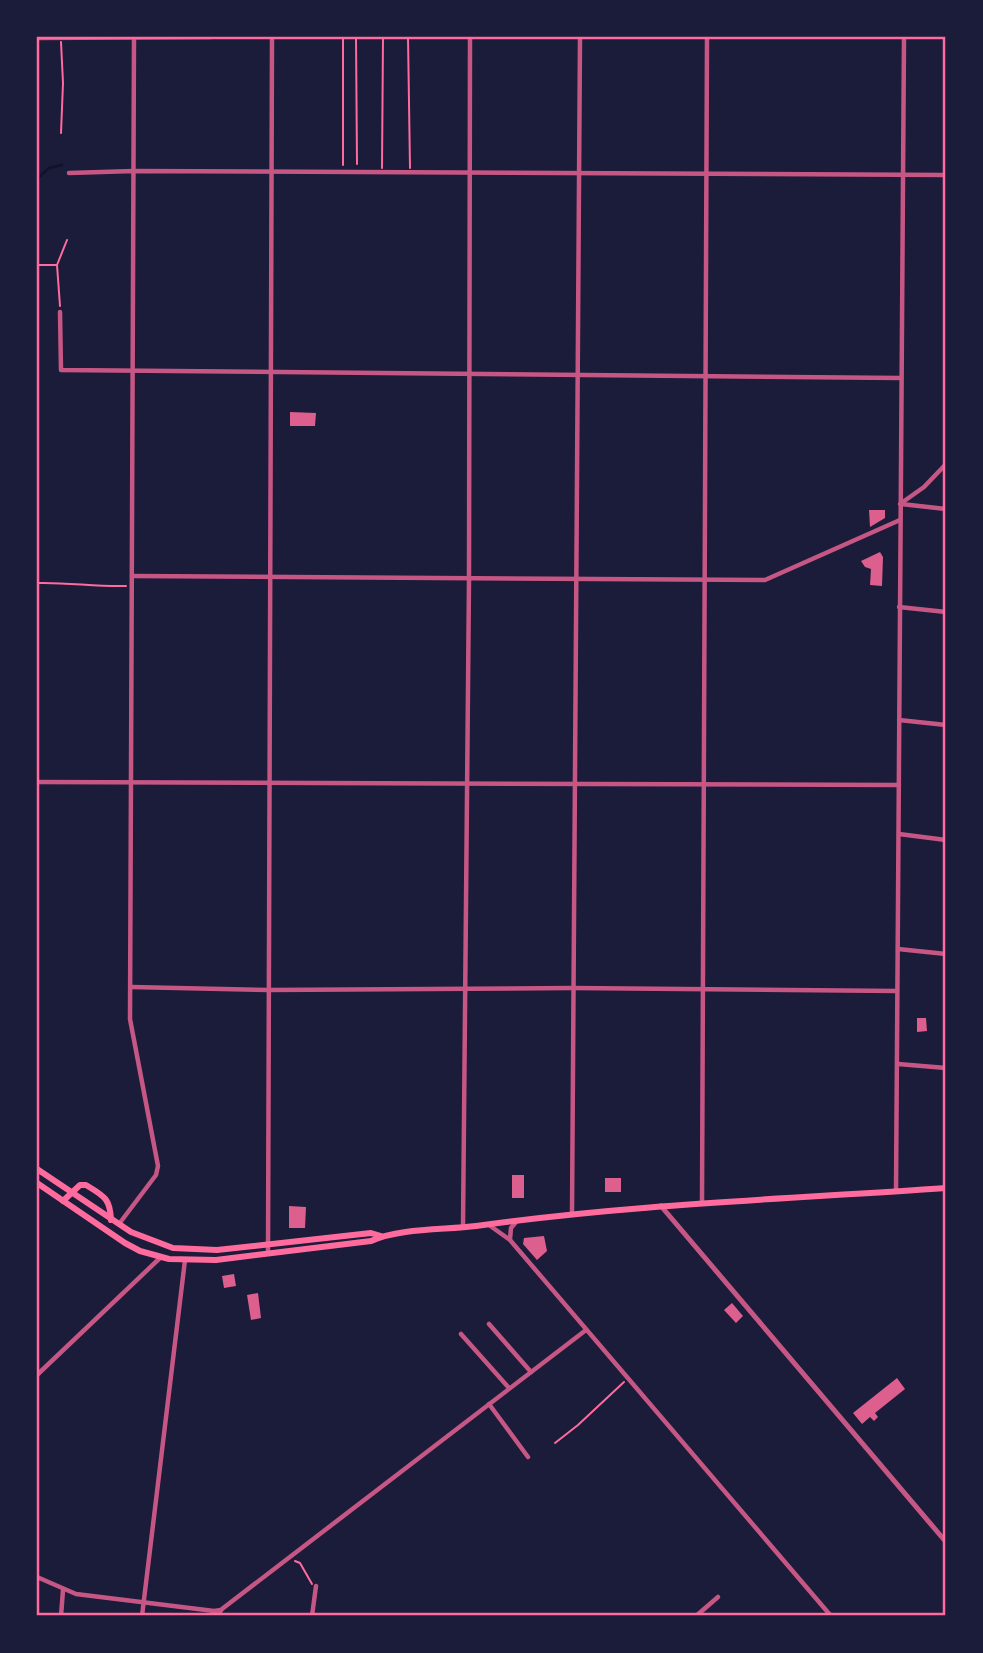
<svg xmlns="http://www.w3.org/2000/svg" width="983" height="1653" viewBox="0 0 983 1653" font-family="'PT Sans Narrow',sans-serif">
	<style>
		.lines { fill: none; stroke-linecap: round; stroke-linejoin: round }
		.stream { stroke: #12122b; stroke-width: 2.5 }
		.building { fill: #dd5f8e }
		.path { stroke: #ff6b9d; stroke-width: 2 }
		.minor { stroke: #c65784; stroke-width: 4.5 }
		.tertiary { stroke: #c65784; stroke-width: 5 }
		.primary { stroke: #ff6b9d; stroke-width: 6 }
		.neatline { fill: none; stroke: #ff6b9d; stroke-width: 2.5 }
	</style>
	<rect width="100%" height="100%" fill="#1b1b3a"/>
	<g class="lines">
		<path class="stream" d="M37,179l12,-11 13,-3"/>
	</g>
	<g class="building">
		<path d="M290,412l26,1 -1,13h-25z"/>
		<path d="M869,510h16v8l-15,9z"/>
		<path d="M880,552l3,5 -1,29 -12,-1 1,-16 -6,-2 -4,-6z"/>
		<path d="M917,1018h9l1,13 -10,1z"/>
		<rect x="512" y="1175" width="12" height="23"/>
		<rect x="605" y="1178" width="16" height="14"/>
		<path d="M289,1206l17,1 -1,21h-16z"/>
		<path d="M544,1236l3,15 -10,9 -14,-16 1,-6z"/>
		<path d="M234,1274l2,12 -12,2 -2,-12z"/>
		<path d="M258,1293l3,25 -10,2 -4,-25z"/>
		<path d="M732,1303l11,13 -7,7 -12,-13z"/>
		<path d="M897,1378l8,11 -30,24 3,4 -4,4 -4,-4 -8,7 -9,-11z"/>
	</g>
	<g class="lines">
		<g class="path">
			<path d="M356,37l1,127"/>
			<path d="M408,37l2,131"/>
			<path d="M61,133l2,-50 -2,-41"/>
			<path d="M343,165v-128"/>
			<path d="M382,168l1,-131"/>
			<path d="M37,265h20l10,-25"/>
			<path d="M57,265l3,41"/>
			<path d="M37,583c30,-1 59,4 89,3"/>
			<path d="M555,1443l23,-18 46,-43"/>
			<path d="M295,1561l5,2 12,21"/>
		</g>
		<g class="minor">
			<path d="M37,38l174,-1"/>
			<path d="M69,173l65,-2 812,4"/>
			<path d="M60,312l1,58 839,8"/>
			<path d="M900,504l24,-17 22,-23"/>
			<path d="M901,504l45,5"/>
			<path d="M132,576l633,4 135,-60"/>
			<path d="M899,607l47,5"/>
			<path d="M899,720l47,5"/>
			<path d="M37,782l862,3"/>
			<path d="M899,834l47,6"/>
			<path d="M898,949l48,5"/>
			<path d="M131,987l138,3 304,-2 324,3"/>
			<path d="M898,1064l48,4"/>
			<path d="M896,1191l8,-1154"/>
			<path d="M702,1203l5,-1166"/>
			<path d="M572,1215l8,-1178"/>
			<path d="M119,1224l37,-49 2,-9 -28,-147 4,-982"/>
			<path d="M489,1225l21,15 321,376"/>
			<path d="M463,1227l6,-647 1,-543"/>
			<path d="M510,1239l1,-11 5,-6"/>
			<path d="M268,1254l4,-1217"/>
			<path d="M489,1324l42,48"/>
			<path d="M461,1334l48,54"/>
			<path d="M37,1375l124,-118"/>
			<path d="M489,1404l39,53"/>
			<path d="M37,1577l39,17 138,17 7,-1"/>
			<path d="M61,1616l2,-26"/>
			<path d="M142,1616l43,-356"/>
			<path d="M217,1616l5,-7 364,-279"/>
			<path d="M312,1616l4,-30"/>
			<path d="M696,1616l22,-19"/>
		</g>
		<path class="tertiary" d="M661,1206l285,336"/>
		<g class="primary">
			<path d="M37,1169l94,63 42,16 44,2 154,-17 10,3"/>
			<path d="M37,1183l88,60 15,8 29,8 47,1 155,-19c28,-13 73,-11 105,-15 156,-22 313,-27 470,-38"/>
			<path d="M63,1201l17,-16h6c18,11 24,13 25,35"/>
		</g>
	</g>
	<rect width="983" height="1653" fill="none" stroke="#1b1b3a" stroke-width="77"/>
	<rect x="38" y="38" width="906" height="1576" class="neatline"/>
</svg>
